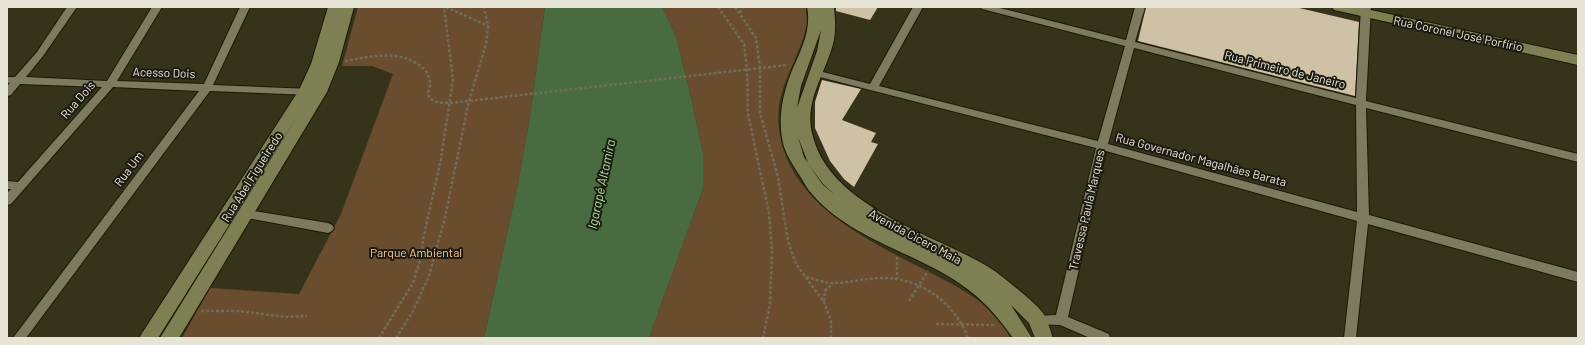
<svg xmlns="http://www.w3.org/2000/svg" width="1585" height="345" viewBox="0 0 1585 345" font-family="Barlow,sans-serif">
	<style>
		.green { fill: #6a4c2e }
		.water { fill: #486c40 }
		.building { fill: #cec1a6 }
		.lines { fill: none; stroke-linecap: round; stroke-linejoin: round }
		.street-casing { stroke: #1d1a04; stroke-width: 2 }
		.secondary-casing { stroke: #1d1a04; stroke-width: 2 }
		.path { stroke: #706e59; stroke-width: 2.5; stroke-dasharray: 3 2; stroke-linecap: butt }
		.street { fill: #7d7a60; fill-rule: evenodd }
		.secondary { fill: #7c8053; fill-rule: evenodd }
		.labels { text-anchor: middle; stroke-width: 4; stroke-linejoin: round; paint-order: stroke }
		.street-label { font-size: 12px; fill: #e6e5d6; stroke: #1b1a10 }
		.park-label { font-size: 12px; fill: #fdc998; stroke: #1b1a10 }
		.water-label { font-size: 13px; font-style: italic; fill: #abe39e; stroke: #1b1a10 }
	</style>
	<rect width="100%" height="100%" fill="#36331b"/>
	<g class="green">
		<path d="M358,7h187l-16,116 -13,70 -32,145h-302l28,-50 89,6 42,-80 52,-140 -21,-8h-30z"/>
		<path d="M662,7h144c0,7 2,15 0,21 -9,37 -32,61 -27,101 9,76 94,114 154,145 28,15 64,32 77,64h-361l54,-150v-34l-12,-57 -15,-61z"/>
	</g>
	<path class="water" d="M545,7h117l14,29 15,61 12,57v34l-54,150h-165l32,-145 13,-70z"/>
	<g class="building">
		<path d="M836,7h42l-8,13 -34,-9z"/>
		<path d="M1146,7h149l64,15 -4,74 -217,-55z"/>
		<path d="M822,80l39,9 -19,31 34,13 -5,9 7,2 -24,43 -10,-8 -14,-18 -15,-33v-26z"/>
	</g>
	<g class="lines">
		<defs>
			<g id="street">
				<path d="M67,7h10l-34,49 -17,21 81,4 45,-74h10l-45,74 87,3 36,-77h10l-37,78 99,4 5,3 -5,3 -102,-4 -184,247h-13l186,-247 -86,-4 -102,117 -4,1v-12l4,-4h-4v-8l11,1 84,-95 -82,-3 -9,11 -4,1v-10l3,-3h-3v-6h8l22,-25z"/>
				<path d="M913,7h10l-44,79 219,55 27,-95 -143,-37 -2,-2h16l130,33 9,-33h10l-10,35 221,56 5,-91h10l-5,94 212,53v8l-212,-54 3,107 209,57v10l-210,-58 -12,114h-12l13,-117 -251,-70 -38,166 41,17 1,4h-20l-30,-13 -26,-1 -2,-4 2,-4 22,-1 40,-167 -284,-73 -2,-2 2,-2 3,-1 55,14zM1134,48l222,57 1,107 -249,-68z"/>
				<path d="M247,210l81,13 4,2 2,3 -2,3 -4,2 -81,-15 -4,-1 -2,-3 2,-3z"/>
			</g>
			<g id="secondary">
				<path d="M328,7h26l-15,55 -12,30 -148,246h-19l140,-226 -142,226h-19l160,-248 12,-26z"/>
				<path d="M807,7h27c1,11 2,22 0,33 -7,31 -30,60 -22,93 16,73 119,100 175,133 13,8 23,17 34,26 8,7 16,13 22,21 5,8 7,16 10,25h-18l-6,-15 -18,-18 21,33h-19c-13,-18 -25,-33 -43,-47 -48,-38 -117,-49 -158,-97 -5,-5 -8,-12 -12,-18 -6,-9 -12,-18 -16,-29 -7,-25 -2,-51 7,-74 9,-22 21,-42 16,-66zM821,30l-4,21 -20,57 4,-22zM798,137l10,26 -4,-6zM808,164l16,21 11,10 -12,-10z"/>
				<path d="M1332,7h25l221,48v10l-239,-54 -5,-1z"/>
			</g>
		</defs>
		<use href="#street" class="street-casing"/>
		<use href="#secondary" class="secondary-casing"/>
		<g class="path">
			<path d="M446,7l42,19"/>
			<path d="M718,7l26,37 3,24 1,46 21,99 3,37 -2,54 -7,34"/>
			<path d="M735,7l21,31 4,30v45l18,64 10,64 8,23 28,38 7,19v17"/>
			<path d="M740,13l3,-6"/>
			<path d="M345,61c18,-3 38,-8 56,-4 13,3 30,12 29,28 0,3 -2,6 -2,9 2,9 16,9 22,9l338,-38"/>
			<path d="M897,257v21"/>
			<path d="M806,277c9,2 18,6 27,6 16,0 32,-5 48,-5 39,-1 74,25 87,60"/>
			<path d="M824,301l1,-10 8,-8"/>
			<path d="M909,301l19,-30"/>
			<path d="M201,311h38l46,6 22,-1"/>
			<path d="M936,324l60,1"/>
			<path d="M379,338l34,-55 9,-30 1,-14 18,-80 12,-80 -9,-72"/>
			<path d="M396,338l16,-25 17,-37 16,-59 24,-116 17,-57 2,-18 -4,-19"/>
		</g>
		<use href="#street" class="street"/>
		<use href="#secondary" class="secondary"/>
	</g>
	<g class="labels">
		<g class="street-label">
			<text transform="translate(1458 34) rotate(12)" y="4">Rua Coronel José Porfírio</text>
			<text transform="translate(1285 70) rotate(14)" y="4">Rua Primeiro de Janeiro</text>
			<text transform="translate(164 73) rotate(2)" y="4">Acesso Dois</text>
			<text transform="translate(78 100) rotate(-49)" y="4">Rua Dois</text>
			<text transform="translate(1201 160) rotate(15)" y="4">Rua Governador Magalhães Barata</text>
			<text transform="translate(129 169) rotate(-53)" y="4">Rua Um</text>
			<text transform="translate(252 177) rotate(-58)" y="4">Rua Abel Figueiredo</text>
			<text transform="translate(1087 210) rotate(-77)" y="4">Travessa Paula Marques</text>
			<text transform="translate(915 237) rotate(28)" y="4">Avenida Cícero Maia</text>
		</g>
		<g class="park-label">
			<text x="416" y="257">Parque Ambiental</text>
		</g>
		<g class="water-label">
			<text transform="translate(601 184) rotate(-78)" y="5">Igarapé Altamira</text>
		</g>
	</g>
	<rect width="1585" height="345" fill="none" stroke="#e6e5d6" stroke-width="16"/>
</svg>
